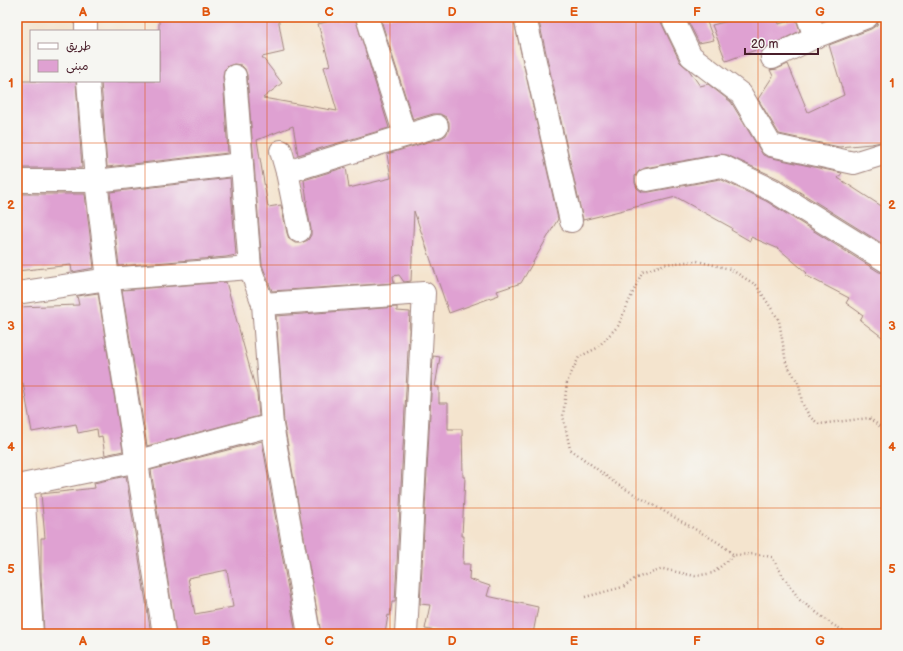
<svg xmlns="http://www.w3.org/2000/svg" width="903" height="651" viewBox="0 0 903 651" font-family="'Balsamiq Sans','Playpen Sans Arabic',sans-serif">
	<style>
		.building { fill: #dfa1d2; fill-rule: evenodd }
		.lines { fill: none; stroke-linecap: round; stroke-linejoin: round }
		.street-casing { stroke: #9f827c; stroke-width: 24 }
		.path { stroke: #9f827c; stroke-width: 2.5; stroke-dasharray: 1 3; stroke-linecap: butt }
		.street { stroke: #fff; stroke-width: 22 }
		.grid { fill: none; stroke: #e0560e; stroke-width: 1; stroke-opacity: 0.55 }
		.neatline { fill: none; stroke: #e0560e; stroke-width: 1.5 }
		.grid-label { font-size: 13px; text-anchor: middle; font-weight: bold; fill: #e0560e }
	</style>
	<rect width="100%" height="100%" fill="#f6f6f2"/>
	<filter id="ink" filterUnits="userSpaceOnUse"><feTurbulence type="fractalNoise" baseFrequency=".025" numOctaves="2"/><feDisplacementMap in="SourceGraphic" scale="8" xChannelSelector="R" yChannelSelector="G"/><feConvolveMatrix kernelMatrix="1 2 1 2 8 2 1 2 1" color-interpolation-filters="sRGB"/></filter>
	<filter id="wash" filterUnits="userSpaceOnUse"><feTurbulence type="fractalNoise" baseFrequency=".012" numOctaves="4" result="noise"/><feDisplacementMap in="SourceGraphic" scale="16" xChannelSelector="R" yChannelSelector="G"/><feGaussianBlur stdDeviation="0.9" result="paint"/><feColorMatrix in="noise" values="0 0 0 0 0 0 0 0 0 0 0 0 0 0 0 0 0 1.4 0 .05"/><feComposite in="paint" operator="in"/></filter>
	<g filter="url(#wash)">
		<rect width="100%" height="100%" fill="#f4e4ce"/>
		<g id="blocks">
			<g class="building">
				<path d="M159,17h119l6,35 -22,5 20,26 -19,15 74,13 -13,-44 6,-2 -12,-41 20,-5v2l17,-4 34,111 -91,27 -5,-29 -36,14 11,67 13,-2 6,28 2,6 6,4h6l7,-3 3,-5v-6l-5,-27 1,-1 -3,-21 42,-13 3,21 42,-10 -4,-24 54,-16 5,-3 3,-6v-7l-3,-5 -6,-3h-7l-20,6 -33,-103h133l45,202 -37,64 -24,8 2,4 -50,18 -35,-102 -3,70 -7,1 -5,-7 -6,1 1,7 -122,8 -10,-26 -15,-190 -2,-6 -4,-4 -7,-1 -6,2 -4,4 -1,7 5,76 -121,14 -6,-86h58z"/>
				<path d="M538,17h122l1,5 19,40 9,8 11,16 8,-2 23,18 32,53 5,2 74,16 -4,5 48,31v37l-107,-67 -52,-24 -7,-1 -75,14 -6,3 -4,5v7l2,5 5,4h7l71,-13 46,22 113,71 7,1v67l-26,-20 3,-5 -17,-12 3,-5 -44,-23 2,-2 -28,-24 -28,-12 -1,4 -19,-11 1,-2 -56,-31 -93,23z"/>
				<path d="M686,17h19l9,23 -15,3z"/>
				<path d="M745,17h32l2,7 17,-5 4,12 -33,16 -5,4 -1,-3 -35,13 -14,-36z"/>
				<path d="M879,17h7v124l-15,3 -32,3 -60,-13 -21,-35 15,-23 -3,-6 7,-1 11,-5 20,48 36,-17 -15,-50 42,-16 6,-4z"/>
				<path d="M17,81h59l6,87h-65z"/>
				<path d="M230,178l6,77 -10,2 -107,9 -9,-74z"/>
				<path d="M17,194h68l9,74 -22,4 -1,-7 -54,6z"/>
				<path d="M226,282l31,112 2,22 -112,30 -25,-156z"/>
				<path d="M98,293l25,158 -18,4 -3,-19 -4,1 -1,-8 -19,4 -2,-9 -44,8 -9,-49 -6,1v-77l62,-2 -2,-9z"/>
				<path d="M397,307v4l13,1 -15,290h-3l-2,14 -2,-1 -3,19h-64l-37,-211 -8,-107z"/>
				<path d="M433,356l7,1 -5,30h4v16h9v26h14l1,48h2l-3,59h2l-1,28h7l-1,15 21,7 -3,10 51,11 -5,27h-79l-29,-5 5,-24 -10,-1z"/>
				<path d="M262,441l34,193h-120l-25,-164zM227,570l6,37 -38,7 -7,-36z"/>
				<path d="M126,476l25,158h-107l-3,-58v-38h4l-4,-44 54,-6 -1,-5z"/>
			</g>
		</g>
	</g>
	<g filter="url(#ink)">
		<use href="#blocks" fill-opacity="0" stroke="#9f827c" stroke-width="1"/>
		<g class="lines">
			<defs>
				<g id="street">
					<path d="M86,17v14"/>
					<path d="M367,17l38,118"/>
					<path d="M525,17l46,204"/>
					<path d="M672,17l19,39 50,38 30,51 83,18 32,-10"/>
					<path d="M808,17l7,20"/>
					<path d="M772,58l43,-21 52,-20"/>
					<path d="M235,76l15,192 13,36 9,121 37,209"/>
					<path d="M88,81l8,100 12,98 56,355"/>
					<path d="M281,151l6,21 12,59"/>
					<path d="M287,172l150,-46"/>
					<path d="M647,180l75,-14 50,24 114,71"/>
					<path d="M17,181h79l146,-17"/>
					<path d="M17,293l91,-14 142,-11"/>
					<path d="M263,304l161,-11 -18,341"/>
					<path d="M23,485l9,149"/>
					<path d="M17,486l121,-25 134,-36"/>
				</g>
			</defs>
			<use href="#street" class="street-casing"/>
			<g class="path">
				<path d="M585,597l38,-10 13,-9 27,-9 32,7 18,-3 21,-18"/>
				<path d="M850,634l-17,-9 -33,-25 -17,-24 -11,-19 -18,-3 -20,1 -15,-12 -104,-60 -26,-20 -19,-14 -7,-33 4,-34 12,-25 18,-9 21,-22 24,-54 23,-8 32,-3 33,8 26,16 23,35 7,43 13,21 3,19 8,14 9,7 50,-6 17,13"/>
			</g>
			<use href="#street" class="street"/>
		</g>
	</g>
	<path class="grid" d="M145,17v14M267,17v617M390,17v617M513,17v617M636,17v617M758,17v617M145,81v553M17,143h869M17,265h869M17,386h869M17,508h869"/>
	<rect width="903" height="651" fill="none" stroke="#f6f6f2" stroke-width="44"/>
	<rect x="30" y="30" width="130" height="52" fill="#f6f6f2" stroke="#b1a0a2"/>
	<rect x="38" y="43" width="20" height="6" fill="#ffffff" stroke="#b1a0a2"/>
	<text x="66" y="50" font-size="12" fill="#4a1f2b">طريق</text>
	<rect x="38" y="60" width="20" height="12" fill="#dfa1d2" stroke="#b1a0a2"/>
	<text x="66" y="70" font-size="12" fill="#4a1f2b">مبنى</text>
	<path d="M745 48v6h73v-6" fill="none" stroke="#4a1f2b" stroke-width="2"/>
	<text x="751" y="48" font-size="12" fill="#4a1f2b" stroke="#f6f6f2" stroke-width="3" paint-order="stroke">20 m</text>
	<rect x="22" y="22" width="859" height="607" class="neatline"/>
	<g class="grid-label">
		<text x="83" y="16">A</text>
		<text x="206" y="16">B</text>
		<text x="329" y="16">C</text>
		<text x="452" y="16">D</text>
		<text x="574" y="16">E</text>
		<text x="697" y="16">F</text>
		<text x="820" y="16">G</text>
		<text x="11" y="87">1</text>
		<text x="892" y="87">1</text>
		<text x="11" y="209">2</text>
		<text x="892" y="209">2</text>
		<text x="11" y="330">3</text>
		<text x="892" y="330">3</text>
		<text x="11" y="451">4</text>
		<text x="892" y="451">4</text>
		<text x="11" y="573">5</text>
		<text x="892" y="573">5</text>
		<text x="83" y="645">A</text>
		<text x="206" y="645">B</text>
		<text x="329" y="645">C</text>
		<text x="452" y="645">D</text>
		<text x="574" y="645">E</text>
		<text x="697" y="645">F</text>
		<text x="820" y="645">G</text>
	</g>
</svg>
